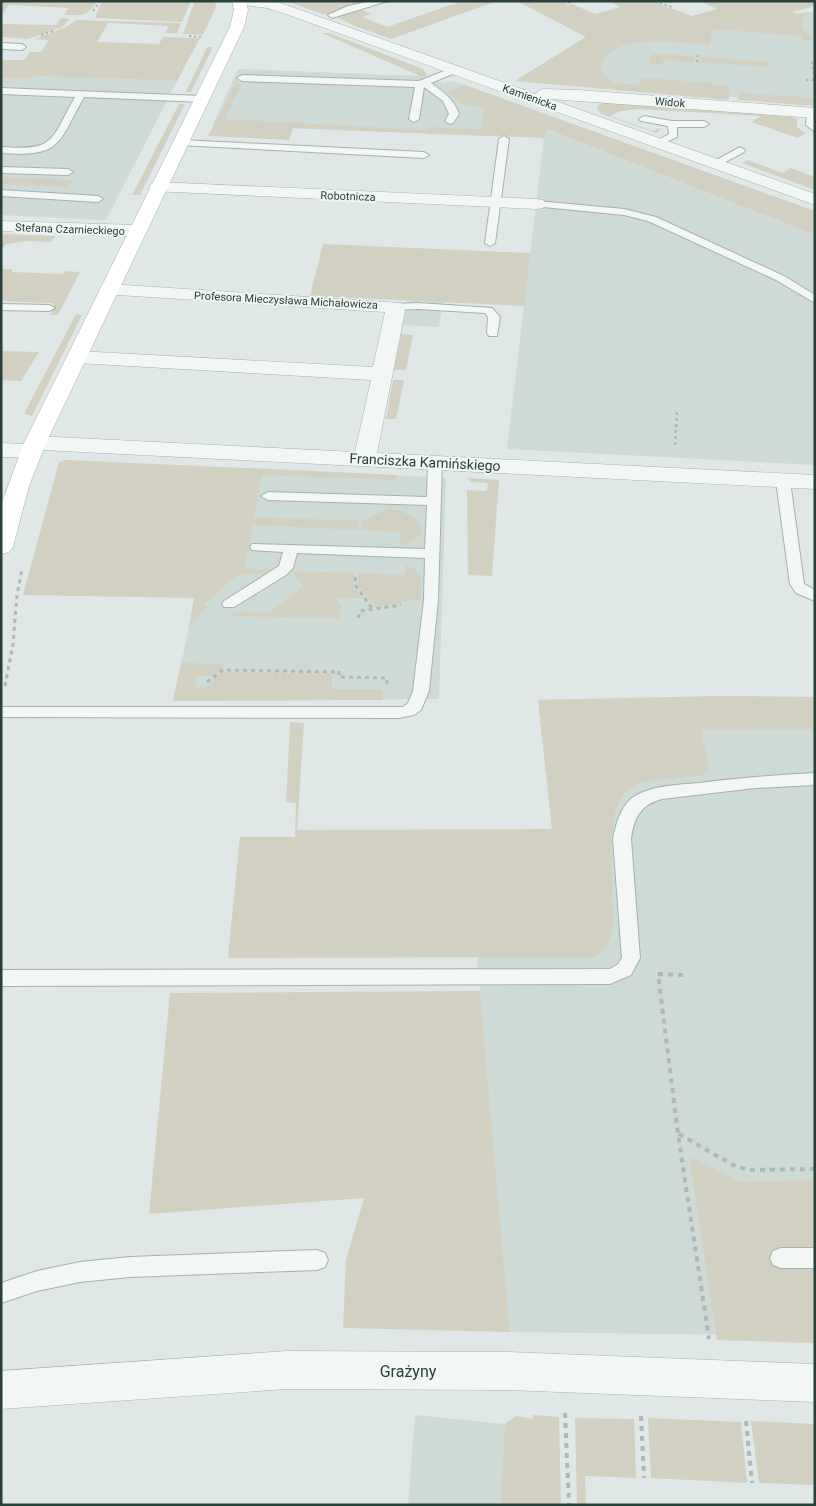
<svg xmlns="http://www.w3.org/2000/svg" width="816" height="1506" viewBox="0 0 816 1506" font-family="Roboto,sans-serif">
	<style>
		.built { fill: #cddad6 }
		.green { fill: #d2d0c1 }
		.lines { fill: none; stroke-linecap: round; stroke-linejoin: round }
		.lane-casing { stroke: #a5b2af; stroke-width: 2 }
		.street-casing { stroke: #a5b2af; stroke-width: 1 }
		.secondary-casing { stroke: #a5b2af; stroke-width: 1 }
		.path-far3 { stroke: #aeb8b5; stroke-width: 2; stroke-dasharray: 2.5 2.5; stroke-linecap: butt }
		.path-far2 { stroke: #aeb8b5; stroke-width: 2.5; stroke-dasharray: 3 3; stroke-linecap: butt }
		.path-far1 { stroke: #aeb8b5; stroke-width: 3; stroke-dasharray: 4 4; stroke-linecap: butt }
		.path { stroke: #aeb8b5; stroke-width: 4; stroke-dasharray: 5 5; stroke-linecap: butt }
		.lane { fill: #f2f6f5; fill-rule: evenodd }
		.street { fill: #f2f6f5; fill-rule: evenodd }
		.secondary { fill: #fff; fill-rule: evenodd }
		.labels { text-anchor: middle; stroke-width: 4; stroke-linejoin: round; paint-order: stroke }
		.far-street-label { font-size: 11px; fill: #293f3a; stroke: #eff6f4 }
		.street-label { font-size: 14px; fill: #293f3a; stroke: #eff6f4 }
		.near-street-label { font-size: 16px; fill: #293f3a; stroke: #eff6f4 }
	</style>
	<rect width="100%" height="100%" fill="#dfe8e6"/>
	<g class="built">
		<path d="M811,12l4,1v91l-297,-25 68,-42z"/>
		<path d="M238,69l182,7 23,7 8,-2 48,16 -11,39 -275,-11z"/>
		<path d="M34,76l143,5 -71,139 -105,-5v-137l30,1z"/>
		<path d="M545,129l270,106v230l-308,-16z"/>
		<path d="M407,301l36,1 -4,25 -36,-2z"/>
		<path d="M254,468l192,10 -7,221 -266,2 21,-97z"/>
		<path d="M724,696l91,1v639l-305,-4 -33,-375 89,-1 -28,-256z"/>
		<path d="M415,1415l90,9 -5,81h-92z"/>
	</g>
	<g class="green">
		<path d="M1,1h96c-11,17 -15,14 -33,14l4,-7 -59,-3 -8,10z"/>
		<path d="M102,1h89l-9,21 -87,-4z"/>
		<path d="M195,1h20l1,6 -13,28 -20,-1z"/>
		<path d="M286,1h80l-41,14z"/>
		<path d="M462,1h35l-106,38 -36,-13 -20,-10 25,-7 11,5 -8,3 24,10z"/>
		<path d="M517,1h44l8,4 3,-1 23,10 25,-7 -11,-6h43l40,15 25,-7 -17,-8h115v5l-23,6 5,2 14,-2 -8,5 -1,11 12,12h-12v-4l-90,-7 -2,16c-28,-2 -96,-13 -109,19l1,10 14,9 24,2 1,-5 4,-2 67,5v2l17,1v14l-214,-19 71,-44z"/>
		<path d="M61,18l9,1 -8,8 -34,12 -27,-2v-13l55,1z"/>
		<path d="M76,20l105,3 -4,10h-12l4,-7 -61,-3 -11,19 62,2 4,-7 37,1 -23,43 -143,-5 -2,3 -31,-1v-18h23l6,-8h11l8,-12 -14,-1 33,-13z"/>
		<path d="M322,33h7l94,36 4,6 -2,2 -5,-1z"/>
		<path d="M207,47h6l-22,45h-5z"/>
		<path d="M655,54l40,2v6l-32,-2 -1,5 -11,-1 -4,-4 3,-4z"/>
		<path d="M702,57l67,5v5l-68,-5z"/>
		<path d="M235,84h6l-16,35 201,11 1,-3 53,2 5,-22 -20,-2 -19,-13 19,-7 350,126v24l-269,-106 -2,9 -251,-10 -4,12 -81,-4z"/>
		<path d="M738,93l77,5v8l-77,-6z"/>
		<path d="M603,103l189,14 5,1v9l8,6 -7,5 -46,-16 9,-6 -122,-7 -19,2 -10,5 43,15 6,-3v3l-3,2 -54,-19 -4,-3 -1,-5z"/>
		<path d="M179,104h6l-45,91h-8z"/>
		<path d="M748,160l34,13 9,-5 24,9v13l-73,-27z"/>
		<path d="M1,177l72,3 -4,7 -68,-3z"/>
		<path d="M5,234l50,2 -4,6 -23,-1 -22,3 -5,6v-14z"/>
		<path d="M323,244l207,9 -5,53 -215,-10z"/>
		<path d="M1,269h11v3l51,2 1,-3 16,1 -22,43h-7l3,-11 -3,-1 -50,-2z"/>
		<path d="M76,314l6,1 -50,101 -7,-2 1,-4z"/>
		<path d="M401,334l12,1 -7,35h-12z"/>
		<path d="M1,347h3l-2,4 37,1 -18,29 -20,-1z"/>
		<path d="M393,380h11l-8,39h-10z"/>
		<path d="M66,460l332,15 -3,5 -133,-5 -8,42 105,4 -1,9 -105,-5 -9,43 27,2 -6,4 -28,1 -34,30 4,2 -18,20 5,-29 -171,-3 36,-133z"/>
		<path d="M467,478l32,2 -7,96 -24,-1 -1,-85 20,1 1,-8 -17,-1z"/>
		<path d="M390,508c13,4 27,7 32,21 -2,11 -13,14 -23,16l2,-13 -40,-2 1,-9z"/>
		<path d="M406,565l8,4 7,8v22l-45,8 -17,-21 -1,-13 47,2z"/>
		<path d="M294,571l59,2v14l9,11h-26l5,8 -2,12 -108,-2 3,-5 35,1 34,-25 -9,-13z"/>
		<path d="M181,663l42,1 -1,4 -10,8h-15l-2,11 17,-1 2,-8 10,-6 108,2v15h51v11l-210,1z"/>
		<path d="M724,696l91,1v32l-114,1 8,39 -6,6 -64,7 -16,13 -8,17 -4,27 2,90c-3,13 -6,21 -19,28l-366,1 12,-121h55l1,-34 -10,-1 4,-80 14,1 -7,107 255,-1 -14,-129z"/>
		<path d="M480,991l30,341 -167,-4 3,-68 18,-62 -215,16 21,-221z"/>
		<path d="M689,1156l52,26 74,-2v163l-98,-3z"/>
		<path d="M533,1415l26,2 2,88h-61l5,-81 11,-8 17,3z"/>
		<path d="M575,1418l59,1 2,59 -51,-2 1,29h-9z"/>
		<path d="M648,1418l93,4 6,61 -96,-5z"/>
		<path d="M751,1421l64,3v61l-56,-2z"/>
	</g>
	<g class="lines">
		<defs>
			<g id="lane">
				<path d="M371,1h17l-56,17 -4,-3 20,-9z"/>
				<path d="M1,43l21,1 4,3 -4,3 -21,-1z"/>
				<path d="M457,66l5,3 -2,2 -29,12c12,9 23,16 28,31l-6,9 -3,1 -5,-3 4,-7 -6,-13 -19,-14 -5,32 -5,3 -5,-3 6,-32 -173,-6 -5,-3 5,-3 177,6z"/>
				<path d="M1,88l201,8 5,3 -5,3 -118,-5c-27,48 -22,60 -83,56v-6c55,4 49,-6 74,-50l-74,-3z"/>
				<path d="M812,110l3,1v21l-9,-7 1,-12z"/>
				<path d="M644,116l28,5h32l5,3 -5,3h-27v10l-19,9 -5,-3 16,-9 -1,-8 -27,-5 -2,-2z"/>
				<path d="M504,136l5,3 -14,104 -5,3 -5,-3 14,-104z"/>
				<path d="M182,140l242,12 5,3 -5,3 -246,-13v-4z"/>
				<path d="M740,147l5,3 -1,2 -26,14h-8l-1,-2z"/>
				<path d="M1,167l67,2 5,3 -5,3 -67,-2z"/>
				<path d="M1,190l97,6 5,3 -5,3 -97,-6z"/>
				<path d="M537,201l87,8 32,8 128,59 31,19v8l-39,-23 -128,-59 -24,-6 -91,-9 -1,-2 1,-2z"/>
				<path d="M418,303l74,5 8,9 -3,19h-8l-2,-3 1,-16 -3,-4 -67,-4 -24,1 -6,-3 6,-3z"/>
				<path d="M1,304l48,1 6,3 -6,3 -48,-1z"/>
				<path d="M435,458l7,4 -4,138 -9,91 -8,19 -7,5 -15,3 -398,-1v-10h402l5,-4 5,-12 11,-91 1,-42 -128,-5 -4,15 -7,7 -52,32h-10l-2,-3 2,-3 55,-35 4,-14 -31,-2 -2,-3 2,-3 173,5 2,-44 -159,-5 -7,-4 7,-4 159,5 1,-35z"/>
				<path d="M783,477l7,4 14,103 11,6v11l-19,-8 -6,-9 -14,-103z"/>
				<path d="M815,773v12l-60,3 -93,11c-22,6 -28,19 -31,40l9,119 -9,17 -21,9 -609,2v-16l609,-1 8,-5 4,-6 -9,-119c3,-15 7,-31 19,-41 19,-13 46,-13 67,-15 39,-5 77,-8 116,-10z"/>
				<path d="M781,1248h34v20h-34l-8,-3 -3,-7 3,-7z"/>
				<path d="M317,1250l8,3 3,7 -3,7 -8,3 -187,7 -50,5 -43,9 -36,12v-20l36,-12 43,-9 50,-5z"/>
			</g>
			<g id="street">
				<path d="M237,1h38l261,93 2,-3 6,-2 35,1 236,18v10l-265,-19 265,95v11l-529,-191 -19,-6 -28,-4z"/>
				<path d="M158,182l379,17 6,1 3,4 -3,4 -6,1 -385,-18 -3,-4 3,-4z"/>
				<path d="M1,221l137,4 6,2 3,4 -3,4 -6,2 -137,-6z"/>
				<path d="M109,284l292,19 4,8 -28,142 438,22v14l-773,-39 -2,6 -8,2 -31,-1v-14l24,1 2,-6 8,-2 320,16 16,-72 -294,-17 -7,-2 -3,-4 3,-4 7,-2 296,16 12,-55 -283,-18 -3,-4 3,-4z"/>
				<path d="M287,1351l221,1 307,12v38l-307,-12 -221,-1 -286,20v-38z"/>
			</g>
			<path id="secondary" d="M232,1h14l2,9 -4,17 -198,416 -17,43 -16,61 -4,5 -8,2v-49l23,-62 206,-416 4,-17z"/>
		</defs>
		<use href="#lane" class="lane-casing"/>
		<use href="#street" class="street-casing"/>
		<use href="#secondary" class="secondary-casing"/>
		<g class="path-far3">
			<path d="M563,1l8,2"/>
			<path d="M655,1l17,6"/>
			<path d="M93,11l7,-10"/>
			<path d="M41,35l12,-4"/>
			<path d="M189,36l12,1"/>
			<path d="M697,62l1,-8"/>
			<path d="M812,62l3,24"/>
			<path d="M806,80h8"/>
		</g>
		<path class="path-far2" d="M675,445l2,-34"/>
		<g class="path-far1">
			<path d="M355,577l1,9 17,24"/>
			<path d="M358,618l2,-7 41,-6"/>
			<path d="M339,671v6l48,1v7"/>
			<path d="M207,682l16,-12 116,2"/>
			<path d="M5,686l8,-42 4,-49 5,-26"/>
		</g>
		<g class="path">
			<path d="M683,975l-25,-1 20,160 31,205"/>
			<path d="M679,1134l54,31 15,5 67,-1"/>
			<path d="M565,1413l4,92"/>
			<path d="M641,1416l3,62"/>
			<path d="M746,1421l6,62"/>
		</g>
		<use href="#lane" class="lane"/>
		<use href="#street" class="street"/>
		<use href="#secondary" class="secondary"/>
	</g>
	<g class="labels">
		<g class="far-street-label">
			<text transform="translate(530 97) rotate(20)" y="4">Kamienicka</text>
			<text transform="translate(670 102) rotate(5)" y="4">Widok</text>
			<text transform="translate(348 196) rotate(2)" y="4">Robotnicza</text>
			<text transform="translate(70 229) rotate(2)" y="4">Stefana Czarnieckiego</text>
			<text transform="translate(286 300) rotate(3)" y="4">Profesora Mieczysława Michałowicza</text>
		</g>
		<g class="street-label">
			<text transform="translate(425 462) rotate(3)" y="5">Franciszka Kamińskiego</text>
		</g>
		<g class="near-street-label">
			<text x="408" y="1377">Grażyny</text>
		</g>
	</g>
	<rect width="816" height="1506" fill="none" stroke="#293f3a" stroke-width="5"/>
</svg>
